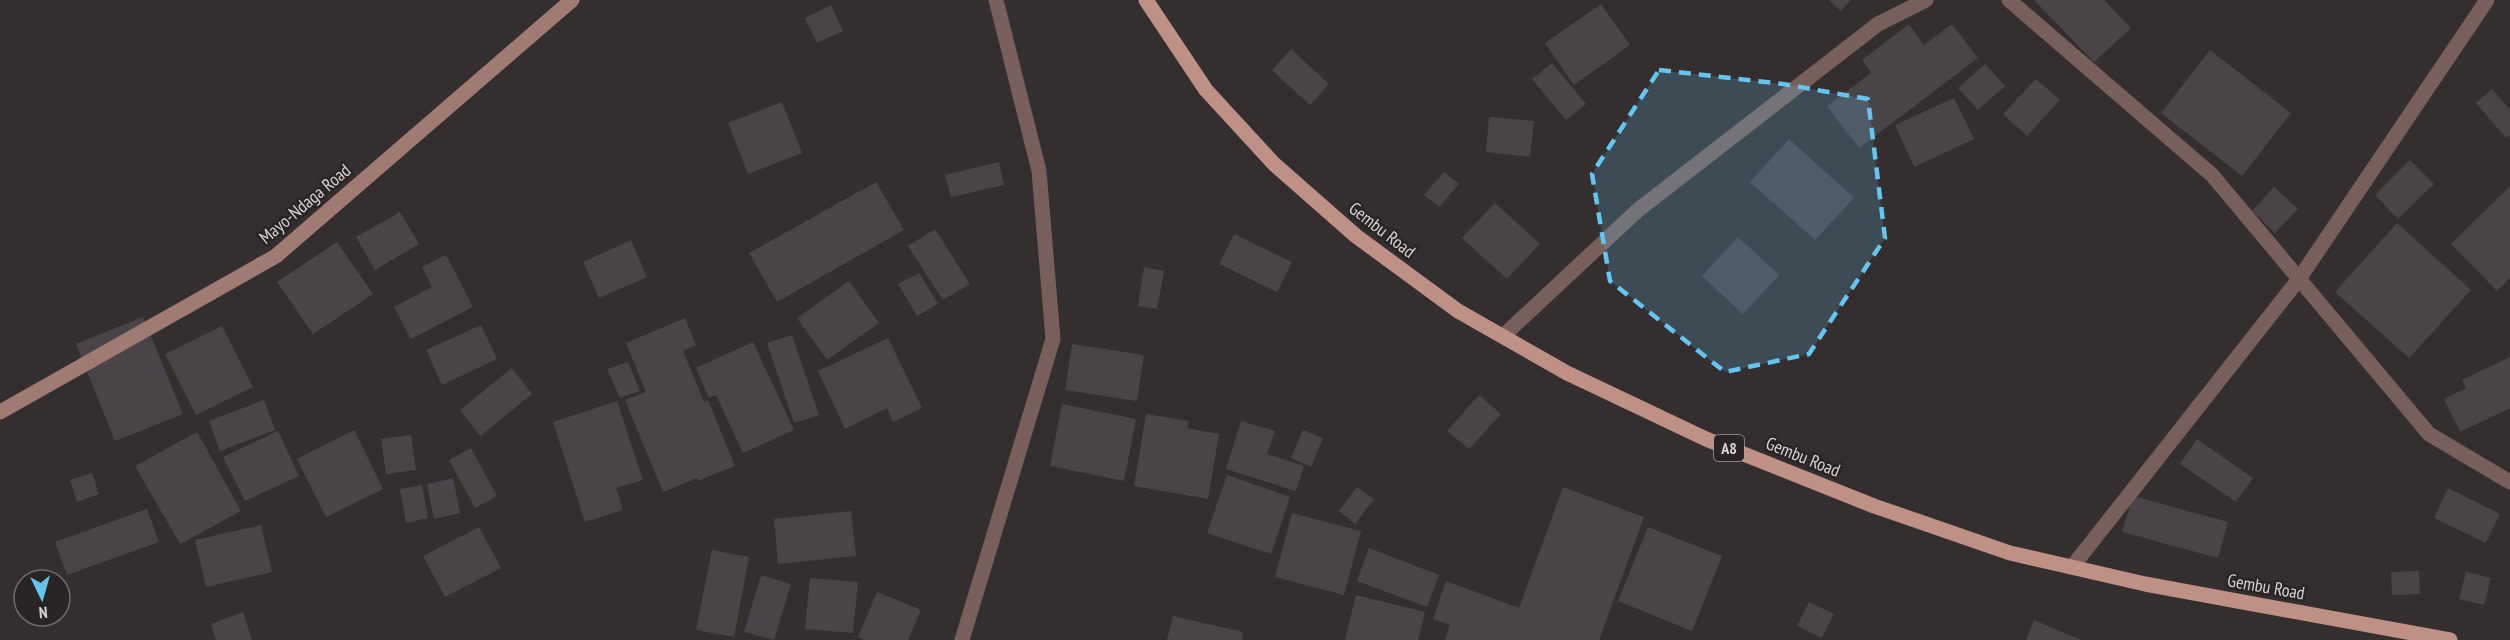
<svg xmlns="http://www.w3.org/2000/svg" width="2510" height="640" viewBox="0 0 2510 640" font-family="'PT Sans Narrow',sans-serif">
	<style>
		.building { fill: #4a4448 }
		.lines { fill: none; stroke-linecap: round; stroke-linejoin: round }
		.street { stroke: #77605c; stroke-width: 15 }
		.secondary { stroke: #9f7b74; stroke-width: 15 }
		.primary { stroke: #be9086; stroke-width: 15 }
		.marked { fill: #64c5ee; fill-opacity: 0.2; stroke: #64c5ee; stroke-width: 4.5; stroke-dasharray: 12 8; stroke-linejoin: round }
		.labels { text-anchor: middle; stroke-width: 5; stroke-linejoin: round; paint-order: stroke }
		.shield { fill: #2a2425; stroke: #a39ea0; stroke-width: 1.5 }
		.shield-label { font-size: 16px; font-weight: bold; fill: #d7d3d4 }
		.street-label { font-size: 18px; fill: #d7d3d4; stroke: #2a2425 }
	</style>
	<rect width="100%" height="100%" fill="#342e2f"/>
	<g class="building">
		<path d="M1829,0h22l-10,11z"/>
		<path d="M2034,0h70l27,28 -37,34z"/>
		<path d="M1601,4l29,41 -56,40 -29,-42z"/>
		<path d="M831,5l12,26 -26,12 -12,-25z"/>
		<path d="M1909,24l15,21 28,-21 26,34 -119,90 -32,-42 44,-33 -9,-13z"/>
		<path d="M1291,49l38,35 -19,21 -38,-35z"/>
		<path d="M2210,50l81,63 -49,63 -81,-63z"/>
		<path d="M1552,63l34,41 -20,16 -34,-41z"/>
		<path d="M1985,64l20,22 -27,24 -20,-22z"/>
		<path d="M2036,79l24,21 -33,36 -24,-22z"/>
		<path d="M2492,89l18,21v25l-4,3 -30,-35z"/>
		<path d="M1954,98l20,41 -60,28 -19,-42z"/>
		<path d="M782,102l20,51 -54,21 -20,-51z"/>
		<path d="M1489,117l45,4 -4,36 -44,-5z"/>
		<path d="M1789,139l65,59 -39,42 -65,-58z"/>
		<path d="M2410,160l24,24 -36,35 -23,-24z"/>
		<path d="M999,162l5,23 -53,12 -6,-22z"/>
		<path d="M1444,172l15,12 -20,23 -15,-12z"/>
		<path d="M876,182l28,48 -127,72 -28,-49z"/>
		<path d="M2510,186v92l-13,13 -46,-47z"/>
		<path d="M2274,187l24,22 -23,24 -23,-22z"/>
		<path d="M1495,203l45,41 -33,35 -45,-41z"/>
		<path d="M400,212l19,32 -44,26 -19,-33z"/>
		<path d="M2397,223l74,67 -62,68 -74,-66z"/>
		<path d="M935,229l35,55 -27,16 -35,-54z"/>
		<path d="M1234,234l58,28 -15,30 -58,-28z"/>
		<path d="M1738,237l41,38 -36,39 -41,-38z"/>
		<path d="M631,240l16,37 -48,21 -16,-36z"/>
		<path d="M337,242l36,52 -60,40 -36,-52z"/>
		<path d="M446,255l27,52 -62,32 -17,-32 38,-20 -10,-20z"/>
		<path d="M1144,267l20,4 -7,38 -19,-3z"/>
		<path d="M919,273l19,31 -21,12 -19,-32z"/>
		<path d="M849,281l30,42 -52,37 -30,-42z"/>
		<path d="M143,317l40,97 -68,27 -39,-97z"/>
		<path d="M685,318l11,27 -13,6 21,51 4,-2 27,66 -38,15v-3l-34,14 -38,-92 21,-8 -20,-49z"/>
		<path d="M481,325l16,34 -55,26 -16,-35z"/>
		<path d="M222,326l31,61 -57,28 -31,-61z"/>
		<path d="M792,335l27,80 -25,8 -27,-80z"/>
		<path d="M888,338l34,70 -29,14 -6,-14 -42,21 -27,-58z"/>
		<path d="M753,342l41,88 -51,23 -27,-58 -7,3 -13,-30z"/>
		<path d="M1072,344l72,11 -7,46 -72,-11z"/>
		<path d="M2510,357v51l-50,24 -16,-33 22,-11 -4,-8z"/>
		<path d="M628,362l12,29 -20,7 -13,-29z"/>
		<path d="M512,368l20,26 -52,42 -20,-26z"/>
		<path d="M1479,395l22,19 -32,35 -22,-18z"/>
		<path d="M264,400l11,30 -55,21 -11,-30z"/>
		<path d="M617,401l26,79 -27,8 7,22 -38,12 -32,-100z"/>
		<path d="M1062,404l74,15 -12,62 -74,-15z"/>
		<path d="M1146,414l43,7 -2,7 32,6 -11,65 -74,-13z"/>
		<path d="M1241,421l34,10 -8,23 37,12 -8,25 -70,-22z"/>
		<path d="M354,430l29,59 -57,28 -29,-58z"/>
		<path d="M1303,430l20,8 -12,29 -20,-9z"/>
		<path d="M278,431l21,45 -54,25 -22,-44z"/>
		<path d="M197,432l44,79 -61,33 -45,-78z"/>
		<path d="M411,435l5,35 -30,4 -5,-35z"/>
		<path d="M2197,439l56,39 -17,24 -56,-38z"/>
		<path d="M471,448l26,48 -22,12 -26,-48z"/>
		<path d="M92,473l7,21 -22,8 -7,-22z"/>
		<path d="M1227,475l63,22 -19,57 -64,-21z"/>
		<path d="M453,478l7,35 -26,6 -7,-35z"/>
		<path d="M422,485l6,33 -22,5 -6,-34z"/>
		<path d="M1357,487l17,12 -19,25 -16,-13z"/>
		<path d="M1563,487l81,30 -45,123h-154l5,-15 -17,-6 13,-38 73,27z"/>
		<path d="M2448,488l52,26 -14,29 -52,-25z"/>
		<path d="M2133,496l95,26 -10,36 -96,-26z"/>
		<path d="M147,509l12,33 -92,33 -12,-33z"/>
		<path d="M851,511l5,45 -78,8 -4,-45z"/>
		<path d="M1292,513l69,18 -17,64 -69,-18z"/>
		<path d="M261,525l11,47 -66,15 -11,-47z"/>
		<path d="M479,527l22,41 -56,29 -22,-41z"/>
		<path d="M1648,527l74,29 -30,75 -74,-30z"/>
		<path d="M1369,548l70,27 -12,32 -70,-26z"/>
		<path d="M712,550l37,7 -15,80 -38,-7z"/>
		<path d="M2419,571l1,23 -28,1 -1,-23z"/>
		<path d="M2466,572l25,6 -7,27 -25,-6z"/>
		<path d="M761,575l30,9 -17,56 -30,-8z"/>
		<path d="M810,578l48,4 -5,51 -48,-4z"/>
		<path d="M877,592l44,18 -13,30h-43l-7,-3z"/>
		<path d="M1356,595l69,17 -7,28h-73z"/>
		<path d="M1809,602l25,12 -12,24 -25,-12z"/>
		<path d="M243,612l9,28h-36l-5,-16z"/>
		<path d="M1173,616l70,16 -1,8h-75z"/>
		<path d="M2034,620l47,20h-55z"/>
	</g>
	<g class="lines">
		<g class="street">
			<path d="M2009,0l203,175 217,259 81,48"/>
			<path d="M1503,336l135,-126 240,-186 48,-24"/>
			<path d="M2072,567l227,-288 188,-279"/>
			<path d="M962,640l91,-301 -14,-168 -43,-171"/>
		</g>
		<path class="secondary" d="M0,412l276,-156 296,-256"/>
		<path class="primary" d="M1146,0l60,90 68,74 82,72 102,75 109,62 139,66 168,67 136,47 135,31 305,56"/>
	</g>
	<path class="marked" d="M1659,70l124,14 85,15 17,139 -76,116 -84,18 -115,-91 -18,-107z"/>
	<g class="labels">
		<rect class="shield" x="1714" y="435" width="30" height="26" rx="4.5"/>
		<g class="shield-label">
			<text x="1729" y="454">A8</text>
		</g>
		<g class="street-label">
			<text transform="translate(305 204) rotate(-40)" y="6">Mayo-Ndaga Road</text>
			<text transform="translate(1382 230) rotate(38)" y="6">Gembu Road</text>
			<text transform="translate(1803 457) rotate(22)" y="6">Gembu Road</text>
			<text transform="translate(2266 587) rotate(10)" y="6">Gembu Road</text>
		</g>
	</g>
	<g transform="translate(42 598) rotate(175)"><circle r="28" fill="#2a2425" stroke="#6f6a6b" stroke-width="1.5"/>
	<path d="M0-4.5L10 22L0 15L-10 22Z" fill="#64c5ee"/>
	<text y="-9" font-size="16" font-weight="bold" text-anchor="middle" fill="#d7d3d4">N</text>
	</g>
</svg>
